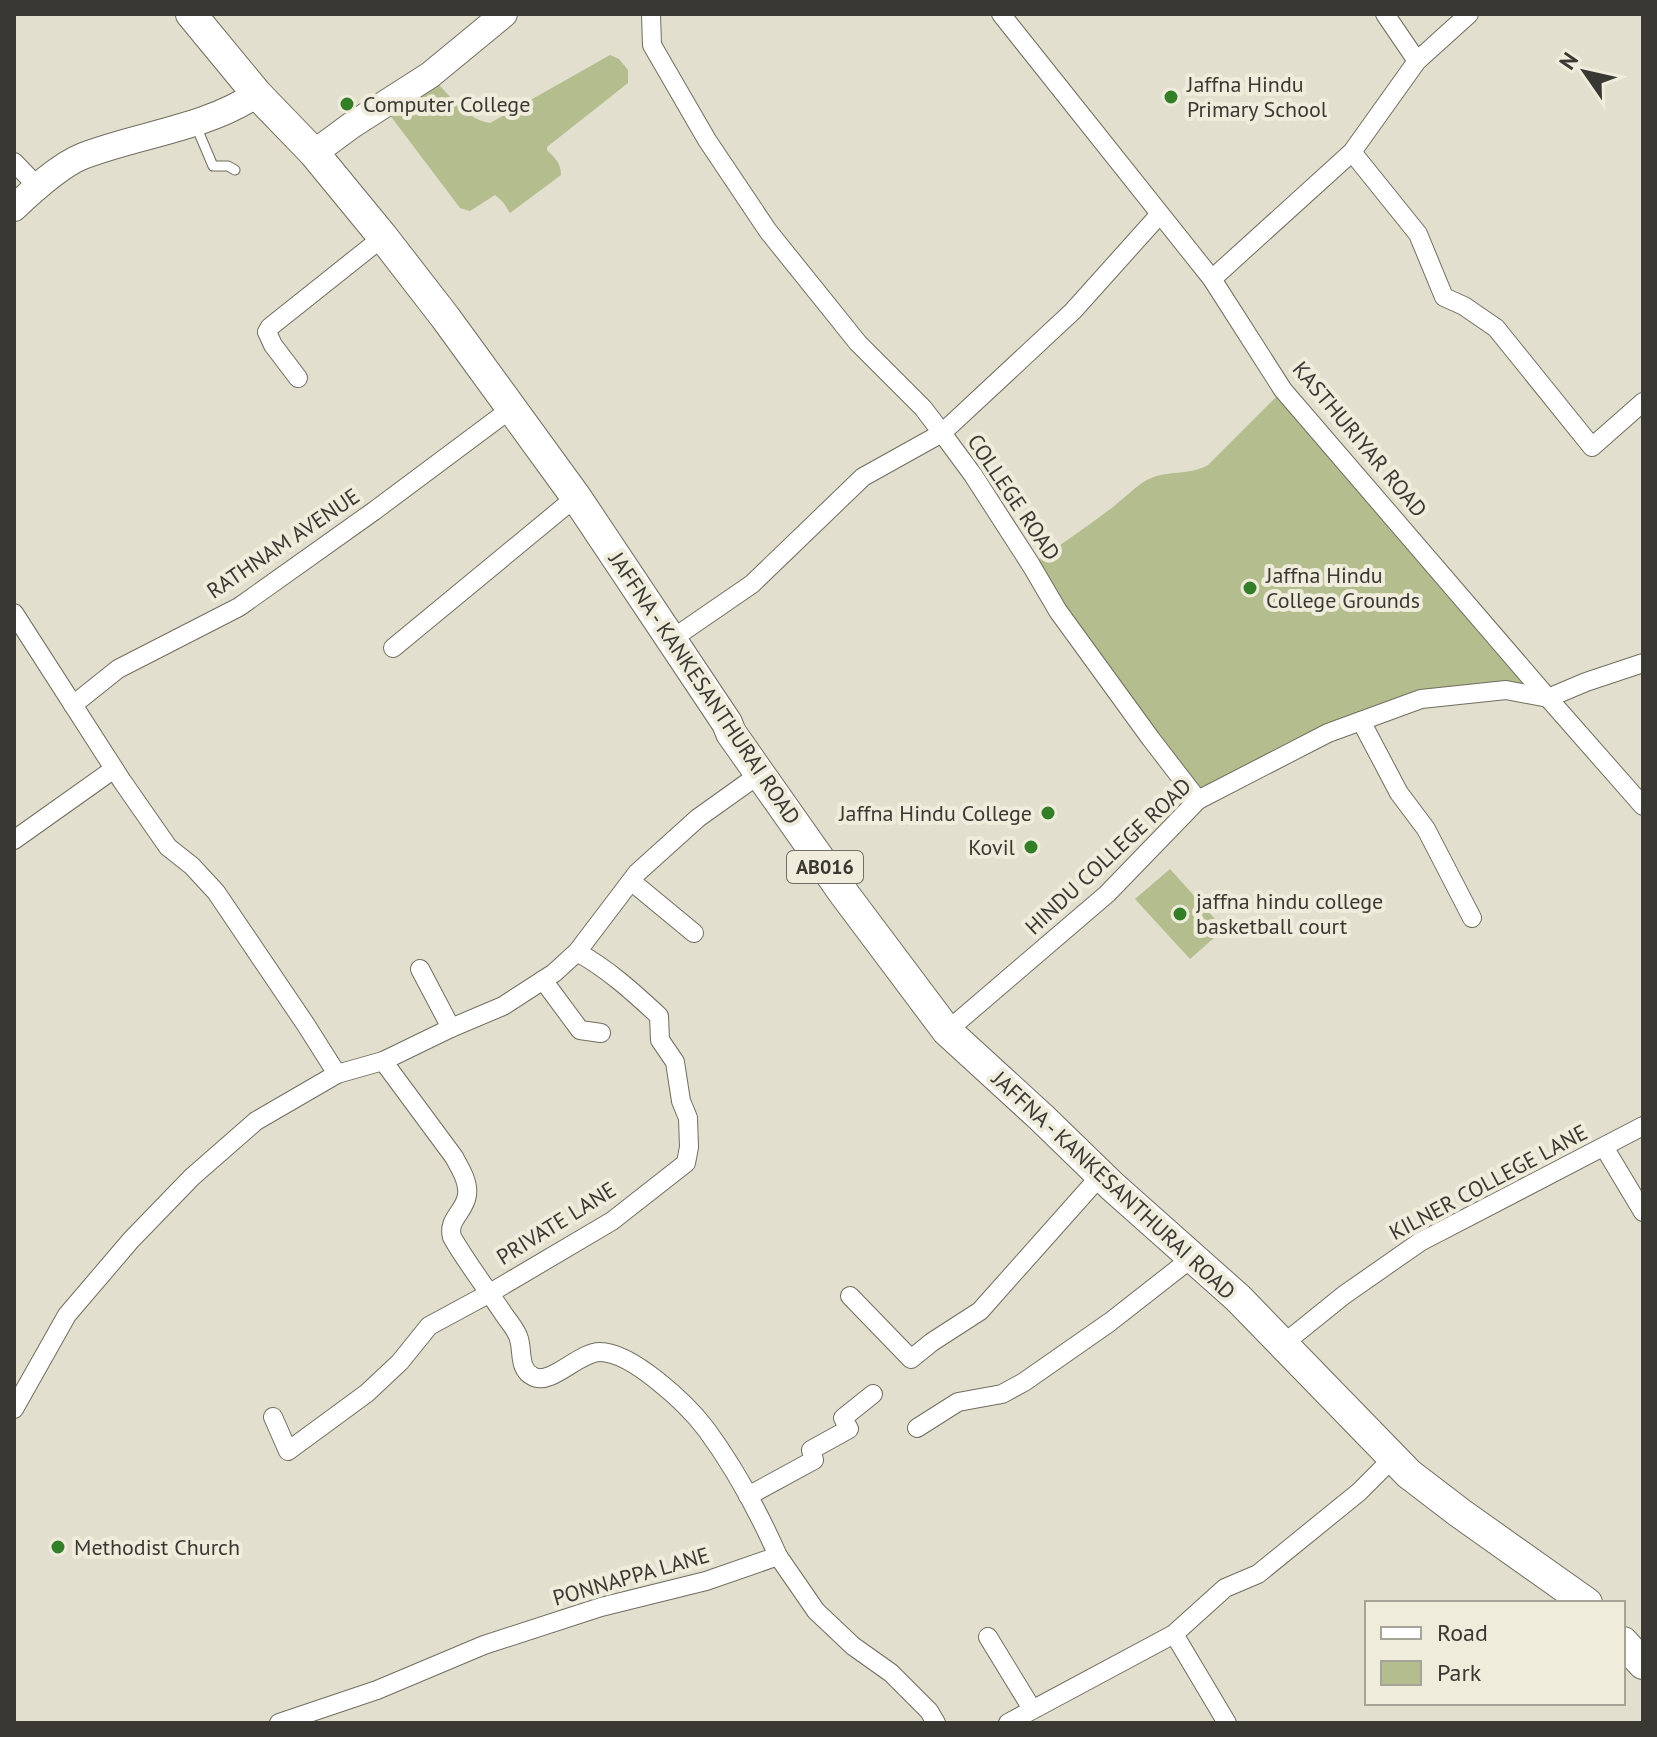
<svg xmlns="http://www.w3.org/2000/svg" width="1657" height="1737" viewBox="0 0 1657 1737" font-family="'PT Sans',sans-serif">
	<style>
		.green { fill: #b3bd8d }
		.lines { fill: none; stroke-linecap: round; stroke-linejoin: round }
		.service-casing { stroke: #706d5f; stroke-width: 11 }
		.minor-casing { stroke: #706d5f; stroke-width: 20 }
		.secondary-casing { stroke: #706d5f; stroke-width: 28 }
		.primary-casing { stroke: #706d5f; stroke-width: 32 }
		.service { stroke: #fff; stroke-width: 9 }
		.minor { stroke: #fff; stroke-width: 18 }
		.secondary { stroke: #fff; stroke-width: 26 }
		.primary { stroke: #fff; stroke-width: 30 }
		.poi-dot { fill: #337f28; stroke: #efecdc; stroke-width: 3 }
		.labels { text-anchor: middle; stroke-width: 8; stroke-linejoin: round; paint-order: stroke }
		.shield { fill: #efecdc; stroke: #706e65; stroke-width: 2 }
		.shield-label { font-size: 20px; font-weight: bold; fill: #393832 }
		.poi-label { font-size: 22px; fill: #393832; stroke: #efecdc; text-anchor: start }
		.street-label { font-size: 22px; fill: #393832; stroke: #efecdc }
	</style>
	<rect width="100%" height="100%" fill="#e2dfcf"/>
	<g class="green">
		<path d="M610,55l9,4 9,11v13l-81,64v3c8,8 14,13 14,25l-51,38 -7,-11 -8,-7 -25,16 -10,-3 -77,-102 47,-31c17,17 34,44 60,48z"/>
		<path d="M1283,390l265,308 -127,1 -223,101 -167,-235c28,-19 56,-38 82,-58 10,-8 19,-17 29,-24 22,-15 46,-6 66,-18z"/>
		<path d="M1170,869l54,60 -34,30 -55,-60z"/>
	</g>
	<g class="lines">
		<defs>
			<path id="service" d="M196,126l17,40h15l7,4"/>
			<g id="minor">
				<path d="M651,14l1,31 55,95 61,91 90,112 65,65 19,25 -79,44 -111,107 -80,55"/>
				<path d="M1001,14l211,265 71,111 265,308 95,108"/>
				<path d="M1385,14l32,47"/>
				<path d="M1352,152l66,82 26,63 20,9 32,22 96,119 51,-45"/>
				<path d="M14,162l23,24"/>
				<path d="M1160,214l-87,97 -131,122 31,42 58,90 27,46 93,128 47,61"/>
				<path d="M1212,279l140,-127 65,-91 52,-47"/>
				<path d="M298,378l-25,-33 -6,-13 3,-5 113,-90"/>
				<path d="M14,613l108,168 46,66 24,19 24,26 90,133 31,49"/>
				<path d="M393,648l183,-151"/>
				<path d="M73,705l45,-36 121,-62 135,-96 138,-103"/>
				<path d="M1361,721l38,72 27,36 46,89"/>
				<path d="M14,840l100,-71"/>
				<path d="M631,881l63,52"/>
				<path d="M420,969l31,59"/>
				<path d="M543,980l37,50 21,3"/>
				<path d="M947,1031l160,-137 91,-94 130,-67 93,-34 85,-9 42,8 38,-16 57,-19"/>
				<path d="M383,1061l71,96c6,11 15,25 13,38 -2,17 -20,24 -15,42 14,25 35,52 51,76 5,8 14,17 16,26 4,13 -1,31 15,38 18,8 45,-25 66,-25 32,0 87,52 106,77 28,38 53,84 72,127"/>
				<path d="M1604,1147l39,65"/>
				<path d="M850,1296l61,63 21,-17 48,-31 121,-136"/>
				<path d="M1282,1345l62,-50 76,-53 223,-116"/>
				<path d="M14,1409l53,-94 64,-75 61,-63 64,-56 81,-47 46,-13 68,-33 52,-22 51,-33 23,-21 60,-79 61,-55 63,-45"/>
				<path d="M273,1417l15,34 79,-58 33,-31 29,-36 61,-33 122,-72 74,-58 3,-16 -1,-29 -7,-17 -6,-39 -15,-22 -1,-24c-26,-24 -51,-47 -82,-64"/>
				<path d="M917,1428l41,-26 44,-8 22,-12 86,-60 83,-65"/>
				<path d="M748,1496l66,-36 -3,-10 38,-21 -6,-11 30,-24"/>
				<path d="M1174,1634l53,89"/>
				<path d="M988,1637l44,72"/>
				<path d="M279,1723l98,-33 107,-45 117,-38 105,-26 72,-25 38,55 37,35 38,27 38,38 7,12"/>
				<path d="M1008,1723l166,-89 51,-46 33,-14 101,-82 34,-34"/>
			</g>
			<g id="secondary">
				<path d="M314,153l38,-28 78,-50 74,-61"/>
				<path d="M14,208c18,-17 46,-43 69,-52 57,-22 121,-27 174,-62"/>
			</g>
			<g id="primary">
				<path d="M191,14l66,80 57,59 69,84 62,80 131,180 151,226 4,10 114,162 102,136 95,87 70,68 126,112 171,176 51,39 127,90"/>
				<path d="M1623,1642l20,22"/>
			</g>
		</defs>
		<use href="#service" class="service-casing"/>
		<use href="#minor" class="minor-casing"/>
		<use href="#secondary" class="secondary-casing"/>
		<use href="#primary" class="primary-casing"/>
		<use href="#service" class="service"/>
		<use href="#minor" class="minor"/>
		<use href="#secondary" class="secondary"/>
		<use href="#primary" class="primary"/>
	</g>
	<g class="poi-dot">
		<circle cx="1171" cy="97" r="8"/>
		<circle cx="347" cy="104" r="8"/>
		<circle cx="1250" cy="588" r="8"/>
		<circle cx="1048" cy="813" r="8"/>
		<circle cx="1031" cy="847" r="8"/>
		<circle cx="1180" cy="914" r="8"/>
		<circle cx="58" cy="1547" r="8"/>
	</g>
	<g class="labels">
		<rect class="shield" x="787" y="851" width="76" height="32" rx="6"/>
		<g class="shield-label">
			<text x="825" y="874">AB016</text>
		</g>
		<g class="poi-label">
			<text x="1187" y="92">Jaffna Hindu<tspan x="1187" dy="25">Primary School</tspan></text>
			<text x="363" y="112">Computer College</text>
			<text x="1266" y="583">Jaffna Hindu<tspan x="1266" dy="25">College Grounds</tspan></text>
			<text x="1032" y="821" text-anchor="end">Jaffna Hindu College</text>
			<text x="1015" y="855" text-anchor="end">Kovil</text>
			<text x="1196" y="909">jaffna hindu college<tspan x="1196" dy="25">basketball court</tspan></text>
			<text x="74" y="1555">Methodist Church</text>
		</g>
		<g class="street-label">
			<text transform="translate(1360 439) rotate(50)" y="8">KASTHURIYAR ROAD</text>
			<text transform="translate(1014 497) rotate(56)" y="8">COLLEGE ROAD</text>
			<text transform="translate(283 543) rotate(-34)" y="8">RATHNAM AVENUE</text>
			<text transform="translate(705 688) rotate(56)" y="8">JAFFNA - KANKESANTHURAI ROAD</text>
			<text transform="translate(1108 856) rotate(-43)" y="8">HINDU COLLEGE ROAD</text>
			<text transform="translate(1488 1182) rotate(-28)" y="8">KILNER COLLEGE LANE</text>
			<text transform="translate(1114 1185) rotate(43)" y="8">JAFFNA - KANKESANTHURAI ROAD</text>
			<text transform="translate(556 1223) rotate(-32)" y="8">PRIVATE LANE</text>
			<text transform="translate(631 1576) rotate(-16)" y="8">PONNAPPA LANE</text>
		</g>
	</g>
	<rect width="1657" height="1737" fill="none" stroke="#393832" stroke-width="32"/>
	<rect x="1365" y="1601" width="260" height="104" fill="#efecdc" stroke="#a6a498" stroke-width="2"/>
	<rect x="1381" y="1627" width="40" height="12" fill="#ffffff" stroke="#a6a498" stroke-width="2"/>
	<text x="1437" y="1641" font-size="24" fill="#393832">Road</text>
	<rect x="1381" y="1661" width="40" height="24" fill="#b3bd8d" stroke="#a6a498" stroke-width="2"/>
	<text x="1437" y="1681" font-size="24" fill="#393832">Park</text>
	<g transform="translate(1585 72) rotate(304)" stroke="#efecdc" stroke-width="6" paint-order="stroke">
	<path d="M0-6L14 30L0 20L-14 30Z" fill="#393832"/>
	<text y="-12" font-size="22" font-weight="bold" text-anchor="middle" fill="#393832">N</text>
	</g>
</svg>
